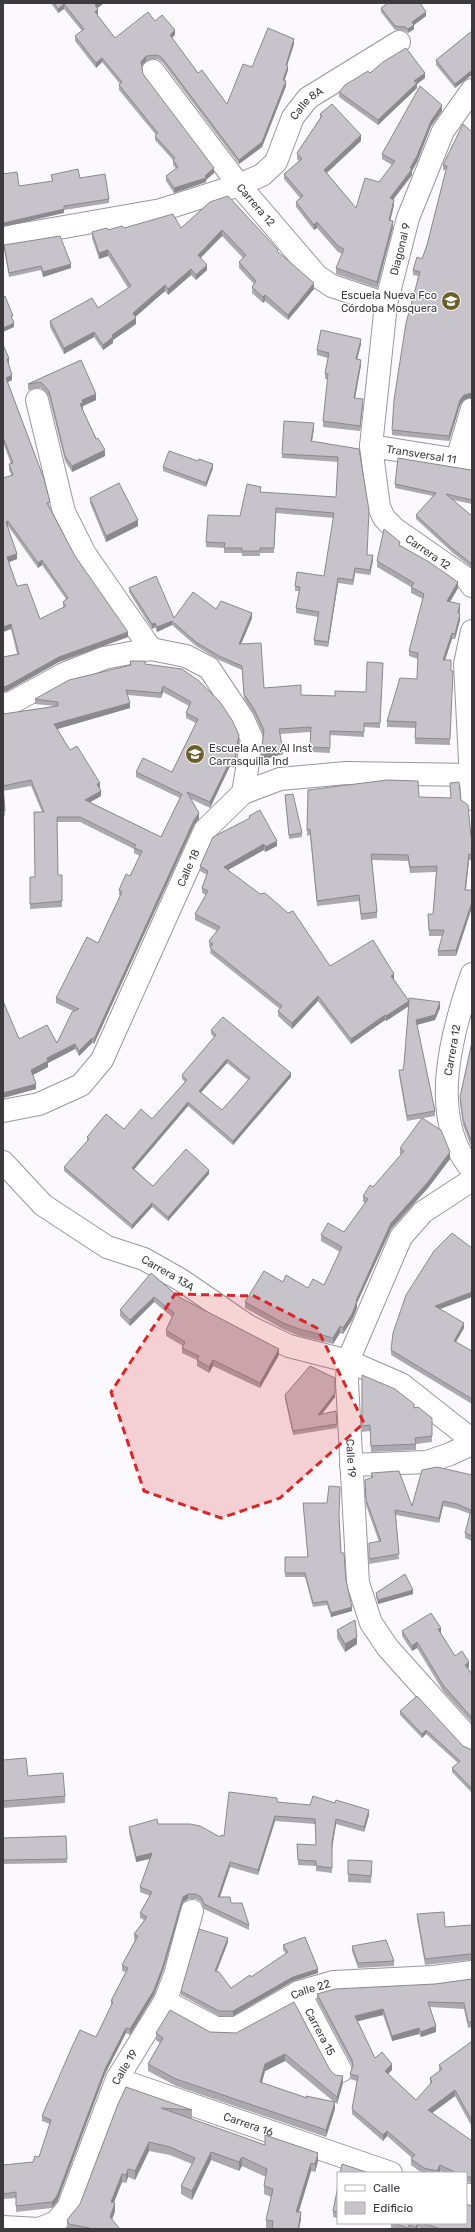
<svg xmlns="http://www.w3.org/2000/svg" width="475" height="2232" viewBox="0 0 475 2232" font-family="Rubik,sans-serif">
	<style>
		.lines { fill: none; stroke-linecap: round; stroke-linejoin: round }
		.minor-casing { stroke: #9a969d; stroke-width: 24 }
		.major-casing { stroke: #9a969d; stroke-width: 24 }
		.minor { stroke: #fff; stroke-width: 22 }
		.major { stroke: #fff; stroke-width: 22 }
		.wall { fill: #aba8af; fill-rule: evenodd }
		.shaded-wall { fill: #8b888e }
		.building { fill: #c7c3cb; stroke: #8b888e; fill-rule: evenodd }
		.marked { fill: #d62828; fill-opacity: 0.2; stroke: #d62828; stroke-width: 3; stroke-dasharray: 8 5; stroke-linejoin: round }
		.labels { text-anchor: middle; stroke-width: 3; stroke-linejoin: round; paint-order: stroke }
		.street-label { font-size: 11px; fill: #3c3a3d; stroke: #fff }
		.poi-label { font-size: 11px; fill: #3c3a3d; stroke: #fff; text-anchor: end }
	</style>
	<rect width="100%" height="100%" fill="#fcf9fe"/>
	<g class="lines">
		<defs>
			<g id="minor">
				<path id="s1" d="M153,71l86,114 78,91 15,10 54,18"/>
				<path id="s2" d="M472,90l-29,41 -35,87 -22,86 -15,142 8,61 5,11 11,11 72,50 5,7"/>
				<path id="s3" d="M7,237l154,-27 78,-25 23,-10 14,-13 17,-45 15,-19 91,-56"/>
				<path d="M37,400l27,112 21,42 66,95"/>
				<path id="s4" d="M371,446l101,16"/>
				<path d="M457,459l15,-50"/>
				<path d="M472,631l-7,33 7,135"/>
				<path d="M3,704l8,-1 53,-29 40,-16 47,-9 35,7 23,12 34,51 9,20 -9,54"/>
				<path d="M472,974c-20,57 -45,144 0,196"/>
				<path id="s5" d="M3,1162l40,43 64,42 37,12 37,21 67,46 41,20 59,15 53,23 71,56"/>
				<path id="s6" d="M472,1180l-49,32 -22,25 -53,124 -1,21 11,201 13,40 17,25 84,94"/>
				<path d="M351,1465l76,-3 23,-8 22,-10"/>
				<path id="s7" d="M299,1992l42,79"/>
				<path id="s8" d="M165,2001l51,27h20l63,-36 34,-10 101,-5 38,-5"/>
				<path id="s9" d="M117,2079l274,94"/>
				<path d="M466,2195h6"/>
				<path id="s10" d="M3,2227l36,2 17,-7 12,-14 49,-129 48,-78 10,-26 17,-64"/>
			</g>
			<g id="major">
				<path id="s11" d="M3,1111l36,-7 42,-19 21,-25 103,-230 38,-37 37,-14 66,-6 126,2"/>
			</g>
		</defs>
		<use href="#minor" class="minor-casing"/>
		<use href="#major" class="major-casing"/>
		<use href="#minor" class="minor"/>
		<use href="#major" class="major"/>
	</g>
	<g class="wall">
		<path d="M51,3h53l-7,5 1,6 -1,1 18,23 40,-17 20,14 -3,3 26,35 29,31 25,-37 42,-23 -7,21 1,5 -4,11 2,5 -24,61 -23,17 -76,-101 -5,-4 -12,2 -4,5 1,8 71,99 -8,7v2l-32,11 -8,-12v-5l10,-7 -3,-4v-5l-18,-20v-4l1,-1 -37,-45v-5l1,-1 -18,-22 -6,6 -21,-27v-5l7,-5 -18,-22 -6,4z"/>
		<path d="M381,8l45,8 -12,9v4l-6,4 -3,-2 -10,-1 -14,-18z"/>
		<path d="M472,31l-17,57 -19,-23v-5z"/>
		<path d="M370,73l55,5 -8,6v4l-39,37 -39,-28v-5z"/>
		<path d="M442,111l-11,15 -14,36 -5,9v4l-19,24 1,6 -4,16 3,6 -16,61 -41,-14v-6l6,-14 -4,-2 -21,-24 -3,2 -18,-23v-5l4,-4 -16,-19v-5l15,-13 -2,-2v-6l23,-35v-4l41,27 -34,32 29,35 23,-26 13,-17 -10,-6v-5z"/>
		<path d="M472,132v266l-8,2 -4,5 -11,36 -57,-6v-5l26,-154 -5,-1v-5l9,-11 5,-14 19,-75h-3v-5z"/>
		<path d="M51,175l29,3 29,21v4l-45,7v3l-45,-27 33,-5z"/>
		<path d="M210,202l68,51 36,36 -26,31 -23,-19 -2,2 -11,-10v-6l2,-3 -15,-16v-6l4,-4 -21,-22 -21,22 6,12 -11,10 -5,-5 -23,20 -3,-4 -30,26 1,7 -23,16v3l-10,7 -9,-13 -30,17 -14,-27v-6l48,-13 30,-20 -20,-32 -9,3 -7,-21v-6l32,-4h57z"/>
		<path d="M4,245l67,23 -28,9 -2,-7 -32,7 -5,-28z"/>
		<path d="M361,344l-4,15 4,6 -6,33 8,6 -3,27 -37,-4v-6l5,-42h-3v-6l3,-15 -11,-3v-5z"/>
		<path d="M3,345l6,18 -1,1 4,16 -4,2 42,125 25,49 53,81 -69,25 -52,29 -4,1v-35l14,-3 -6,-25 -8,3v-154l9,-2 -3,-6v-6h2l-8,-22zM8,526l30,42 4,-3 24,34 -3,3v6l-23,11 -23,-33 -9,-24 9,-3 -10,-32z"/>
		<path d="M81,360l15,40 -13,6 -1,3 23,47 -33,16 -7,-11 -16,-64 -8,-9 -13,2v-6z"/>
		<path d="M314,428l-2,14 47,7 8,106 6,5 -3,15 -15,-2 -2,12 -15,-2 -10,64 -14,-2v-5l4,-23 -22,-4v-5l3,-17h-4v-5l29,-10 10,-58 -58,-5 -2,40h-14v3h-18v-3h-18v-5l-18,-1v-5l34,-26 21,-23 75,4 2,-35 -56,-4v-4z"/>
		<path d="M198,461l15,7 -7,19 -43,-16v-4z"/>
		<path d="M472,470v34l-19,-4 19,16v52l-19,-15 -37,-34v-4l17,-19 -38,-8v-4z"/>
		<path d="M90,498l48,28 -32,16 -16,-39z"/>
		<path d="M400,546l58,42 -8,14 10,8 -1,4 1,6 -5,19h-3l-7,21h6l-1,85 -35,-1v-16l-28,-1v-6l30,-42 1,-20 -9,-3v-5l14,-52 -12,-6v-6l-34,-20v-6z"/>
		<path d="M129,588l45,30 42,-9 36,9 -11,26 23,44 37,7 34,1 31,-4 17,-29 -3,65 -16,-1v10l-34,-2v18l-20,-1v-20l-30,2 3,20 -22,6 2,-26 -9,-20 -10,-15 -2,-29 -23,-10 -23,-14 -24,-21 -15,7 -2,-5 -3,2 -23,-37z"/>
		<path d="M130,661l15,3 94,77 -5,27 -4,-2 -20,42 -19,-9 8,20 -5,6 -100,219 -2,-1 -13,13 -4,-7 -27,14v4l-15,8 3,14 -33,9v-97l16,38 38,4 16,-32 -17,-8v-5l42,-55 22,-47 -1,-1v-5l11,-14 10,-20 -6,-3v-4l-54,-27h-23l1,53h4v32l-32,2v-32h5l7,-65 -11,-26 -28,5 2,25h-2v-102l52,-8 -20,-2v-5l95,-34zM163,692l26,14 -3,7v5l10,5 -24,49h-36v5l44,21 -19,39 -71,-35 11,-6 -1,-8 -30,-38 -13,-21 73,-21 -2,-13 33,3z"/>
		<path d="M450,783l11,17 10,37h1v24l-3,-1 -3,30h6v17l-16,49h-18v-5l5,-15h-14l-1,-22h5l3,-42 -26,1 -2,-12 -36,-1 5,52v6l-16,2 -2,-19 -42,5 -7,-71 -3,1 1,-46 111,7 32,1z"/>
		<path d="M285,795l17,38v4l-13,2z"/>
		<path d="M249,816l28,30 -12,6 -1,-2 -36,20 102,96 64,13 15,22 31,7 -5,12 -18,5 18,86v5l-28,5 -8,-46v-5h4l1,-6 5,-58 -23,15 -1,-1 -34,24 -33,-43 -26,28 -14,-13v-5l2,-2 -70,-56 1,-5 -2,-2v-5l8,-10 -22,-11v-6l11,-19 -4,-2v-5l5,-13 -7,-4v-5l49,-47z"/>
		<path d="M211,1030l80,47 -58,68 -45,-39 -54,63 19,17 56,-12 -41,47 -16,-14 -20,22 -68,-58v-4l23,-25v-5l37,-8 28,-10 33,-37 -3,-3v-4l32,-38 -3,-3zM227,1063l21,17 -26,30 -21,-18z"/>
		<path d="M472,1042v105l-2,-3 -7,-19 -3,-22v-6z"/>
		<path d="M400,1148l50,11 -22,29 -37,41 -34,74v5l-5,12 -9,14 -3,-1 -7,11 -34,-8 -16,-7 -38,-21v-6l38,-20 25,6 16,-3 16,-33 -19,-11v-6l23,-3 21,-29 -2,-1v-6l10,-9 28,-32 -1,-1z"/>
		<path d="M151,1273l28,24 100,58 -19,33 -47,-22 -4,7 -12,-7v-6l-15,-7v-5l1,-2 -17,-10v-6l6,-13 -18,-15 -24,24 -10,-10v-6z"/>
		<path d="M440,1309l24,19 -8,14 16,9v53l-81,-49v-5z"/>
		<path d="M362,1375l70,43v24l-16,2v6l-45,2 -1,-21 -8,1z"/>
		<path d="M285,1395l50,2 -13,17 14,-3 1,17 -44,7 -8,-36z"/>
		<path d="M371,1473l41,33 60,-31v66l-7,-3v-5l5,-19 -13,-5 -14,-3 -4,17 -43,-8 3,44 -30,5v-16l10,-6 -13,-37 -1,-20 6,-7z"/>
		<path d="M303,1503l36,14 2,36 11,58 -21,6 -4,-12 -14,2 -8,-30h-20v-20h23z"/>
		<path d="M376,1593l37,1 -35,10 -2,-7z"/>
		<path d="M337,1630l20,14 -12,8 -8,-14z"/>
		<path d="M402,1631l39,2 14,23 14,11 -1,1 4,6v49l-29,-32 -26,-43 -5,3 -10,-15z"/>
		<path d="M400,1711l63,35 9,4v43l-20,-21v-4l6,-5 -32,-29 -4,4 -22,-23z"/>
		<path d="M3,1760l25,16 37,20v7l-62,5z"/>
		<path d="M277,1802l92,13 -5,17 -28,-8 -4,24v25l-16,-2v-5l-18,-1 -1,-21 19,1 -1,-21 -40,-3 -17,54 -28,-8 -10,30 11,6 18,22v5l-45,-21 -3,-7 -5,-3h-8l-5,3 -20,69 -9,24 -24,40 -4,-2 -21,41 -48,128 -5,6 -36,4v-14l-13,1v-34l30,-3 6,-5 11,-33 -8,-3v-5l54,-79 15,-31v-5l15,-29 -4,-1v-6l13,-25 -1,-1v-5l10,-14 -4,-2v-5l10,-17 -10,-4v-5l10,-28 -14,3 -7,-29v-6l29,-3 62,13 4,-1z"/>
		<path d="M66,1836l1,27 -64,1v-26z"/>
		<path d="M348,1860l24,9 -1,14 -23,-1z"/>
		<path d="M417,1914l28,13 27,-2v35h-2l-45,5 -8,-46z"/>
		<path d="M228,1942l-11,29 14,17 20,-11 35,-23 -3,-4v-5l35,28 -25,8 -60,35h-14l-38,-21v-4z"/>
		<path d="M352,1946l42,15v5l-36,2 -6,-17z"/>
		<path d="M472,1979v48l-4,1 -4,-19 -34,-2 6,25 -15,5 -2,-3 -27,7 -9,-26 -26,6 18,37 17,12 -4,4 28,26 14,-16v-6l10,-7 -1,-1v-5l33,-22v84l-17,-31 -23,17 40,28v42l-6,-1v-9h-21l-5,-2 -1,2h-17l-11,-8v-6l1,-1 -25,-22 -4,5 -31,-27v-5l5,-28 -7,-2v-5l3,-6 -1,-3 -35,-65v-6l118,-10z"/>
		<path d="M210,2032l26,1 94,37 13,13 -6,21 -2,-2v7l-9,28 -150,-51 -28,-15v-7l12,-21 -4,-3v-7zM285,2061l49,41 -28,-6v2l-44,-15 3,-12z"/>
		<path d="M118,2104l74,6v8h-4l77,27 53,16 -3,11 -4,-1 -12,41 2,8 -29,9 -6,-1v-8l5,-23 -7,-3v-8l2,-9 -24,-11 -3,5 -28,-11 -19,40 -11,-6v-8l11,-22 -22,-9 -21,-4 -14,29 -7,-3 -2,6 -4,-1 -8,20 1,9 -3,9 8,9h-53v-9l13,-16z"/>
		<path d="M338,2186v32l-5,-1v-6z"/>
		<path d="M391,2223h75l6,6h-49l-5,-2v2h-24l-3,-1z"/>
	</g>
	<g class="shaded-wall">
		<path d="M98,3h6l-9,7v-5z"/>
		<path d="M64,4v5l-6,4v-4z"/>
		<path d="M98,9v5l-3,3v-5z"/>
		<path d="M426,12v4l-12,9v4l-6,4v-4l4,-7z"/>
		<path d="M175,30v5l-5,4v-4z"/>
		<path d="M294,39v5l-8,25v-4z"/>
		<path d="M146,56v5l-5,5v-4z"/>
		<path d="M102,58v4l-6,6v-5z"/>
		<path d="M288,66v4l-5,15v-5z"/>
		<path d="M472,70v5l-17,13v-4z"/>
		<path d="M425,73v5l-8,6v4l-39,37v-5l36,-39z"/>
		<path d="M286,81v5l-24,61 -23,17v-4z"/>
		<path d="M442,105v6l-11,15 -14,36 -5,9v4l-22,29v-6l41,-77z"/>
		<path d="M361,135v6l-37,34v-5z"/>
		<path d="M214,168v5l-8,7v2l-32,11v-5z"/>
		<path d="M394,200v5l-5,21v-6z"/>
		<path d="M64,209v4l-61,14v-4z"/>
		<path d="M393,221v6l-16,61v-6z"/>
		<path d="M317,222v6l-3,2v-5z"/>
		<path d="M222,230v6l-24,24v-5z"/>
		<path d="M108,250v6l-9,3v-6z"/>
		<path d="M71,264v4l-28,9v-5z"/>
		<path d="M207,265v5l-11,10v-5z"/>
		<path d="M191,269v6l-23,20v-6z"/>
		<path d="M314,283v6l-26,31v-5z"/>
		<path d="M165,285v6l-32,28v-6z"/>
		<path d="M265,295v6l-2,2v-6z"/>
		<path d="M136,318v6l-23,16v3l-10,7v-5l9,-10z"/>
		<path d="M14,323v4l-11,5v-4z"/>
		<path d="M94,332v5l-30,17v-6z"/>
		<path d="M361,339v5l-5,20v-5z"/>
		<path d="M9,358v5l-2,1v-5z"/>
		<path d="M361,360v5l-7,39v-6z"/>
		<path d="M12,375v5l-6,3v-5z"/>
		<path d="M472,393v5l-8,2 -4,5 -11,36v-5l11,-36 4,-5z"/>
		<path d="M96,394v6l-13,6v3l-3,1v-6l2,-4z"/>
		<path d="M363,399v5l-3,27v-5z"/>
		<path d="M314,423v5l-3,18v-5z"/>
		<path d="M105,450v6l-33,16v-6z"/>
		<path d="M213,464v4l-7,19v-4z"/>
		<path d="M138,520v6l-32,16v-6z"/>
		<path d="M8,521v5l-2,1v-5z"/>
		<path d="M17,554v5l-10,4v-6z"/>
		<path d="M373,555v5l-3,15v-5z"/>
		<path d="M42,560v5l-4,3v-5z"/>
		<path d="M355,568v5l-2,12v-5z"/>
		<path d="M338,578v5l-10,64v-5z"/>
		<path d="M458,582v6l-11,19v-6z"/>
		<path d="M460,604v6l-2,9v-6z"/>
		<path d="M252,613v5l-13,31v-5z"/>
		<path d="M460,614v6l-5,19v-5z"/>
		<path d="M172,621v4l-15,7v-5z"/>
		<path d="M155,623v4l-3,2v-5z"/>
		<path d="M11,624v5l-8,3v-5z"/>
		<path d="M128,632v5l-69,25 -52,29 -4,1v-5l56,-30z"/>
		<path d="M452,633v6l-9,27v-6z"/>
		<path d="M163,686v6l-2,6v-5z"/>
		<path d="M130,703v5l-76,22v-6z"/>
		<path d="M239,735v6l-5,27v-5z"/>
		<path d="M283,750v4l-22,6v-5z"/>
		<path d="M230,761v5l-20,42v-6z"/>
		<path d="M100,783v5l-3,1v-5z"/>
		<path d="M101,791v5l-16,9v-5z"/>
		<path d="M199,813v6l-5,6 -100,219v-5l100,-219z"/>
		<path d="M277,841v5l-12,6v-5z"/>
		<path d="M264,844v6l-40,22v-5z"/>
		<path d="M469,854v6l-4,36v-6z"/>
		<path d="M472,902v5l-16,49v-6z"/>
		<path d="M394,974v5l-3,2v-5z"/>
		<path d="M318,996v5l-26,28v-6z"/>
		<path d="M409,1001v5l-23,15v-5z"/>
		<path d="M440,1002v6l-5,12 -19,5v-5z"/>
		<path d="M385,1015v5l-34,24v-5z"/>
		<path d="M92,1038v5l-13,13v-5z"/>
		<path d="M75,1044v5l-27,14v4l-17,9v-6l16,-12z"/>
		<path d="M227,1059v4l-28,32v-4z"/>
		<path d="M291,1073v4l-58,68v-4z"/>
		<path d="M36,1084v5l-33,9v-5z"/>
		<path d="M188,1102v4l-56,66v-4z"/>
		<path d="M450,1152v7l-22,29 -37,41 -34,74v5l-5,12 -9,14v-6l48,-105z"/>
		<path d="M209,1170v4l-41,47v-4z"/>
		<path d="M152,1203v4l-20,22v-4z"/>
		<path d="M472,1292v5l-37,14v-5z"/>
		<path d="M154,1297v5l-24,24v-6z"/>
		<path d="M464,1323v5l-10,17v-4z"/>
		<path d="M340,1326v7l-7,11v-6z"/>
		<path d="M279,1349v6l-19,33v-5z"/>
		<path d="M213,1360v6l-4,7v-6z"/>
		<path d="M335,1393v4l-17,22v-4z"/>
		<path d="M443,1501v5l-4,17v-5z"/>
		<path d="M413,1590v4l-35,10v-4z"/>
		<path d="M352,1607v4l-21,6v-4z"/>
		<path d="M441,1628v5l-3,2v-6z"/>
		<path d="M357,1637v7l-12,8v-8z"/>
		<path d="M417,1642v6l-5,3v-5z"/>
		<path d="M469,1662v5l-4,4v-6z"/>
		<path d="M426,1730v4l-4,4v-4z"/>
		<path d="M369,1810v5l-5,17v-5z"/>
		<path d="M275,1816v5l-17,54v-5z"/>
		<path d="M336,1819v5l-4,25v-6z"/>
		<path d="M152,1853v5l-16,4v-5z"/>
		<path d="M230,1862v5l-12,35v-5z"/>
		<path d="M188,1894v5l-5,3 -20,69 -9,24 -24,40v-6l53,-132z"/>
		<path d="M228,1938v4l-13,33v-4z"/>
		<path d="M318,1969v4l-25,8 -60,35v-5l60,-34z"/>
		<path d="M383,2009v6l-28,7v-6z"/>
		<path d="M436,2026v6l-15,5v-5z"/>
		<path d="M126,2028v5l-21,41 -48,128 -5,6v-6l53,-133z"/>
		<path d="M419,2028v6l-27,7v-5z"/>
		<path d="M285,2054v7l-20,10 -5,18v-7l5,-18z"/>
		<path d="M392,2064v6l-7,7v-6z"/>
		<path d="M343,2076v7l-6,21v-7z"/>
		<path d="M455,2090v6l-27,20v-6z"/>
		<path d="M335,2102v7l-9,28v-7z"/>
		<path d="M387,2131v5l-4,5v-6z"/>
		<path d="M149,2142v9l-14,29v-9z"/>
		<path d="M211,2152v8l-19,40v-9z"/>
		<path d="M318,2153v8l-3,11v-8z"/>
		<path d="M242,2157v9l-3,5v-9z"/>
		<path d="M311,2163v8l-15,49v-8z"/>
		<path d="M440,2165v6l-1,2h-2v-2z"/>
		<path d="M128,2169v8l-2,6v-8z"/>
		<path d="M122,2174v8l-11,28v-8z"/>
		<path d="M115,2203v8l-5,14v-8z"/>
		<path d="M301,2212v8l-2,9h-1z"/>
		<path d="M418,2223v6h-2v-2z"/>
	</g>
	<g class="building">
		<path d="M54,3h44l-3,2 3,4 -3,3 20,26 33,-26 7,9 7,-6 13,15 -5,5 28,38 4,-3 25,34 16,-40 9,3 16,-39 26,11 -8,26 2,1 -5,14 3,1 -24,61 -23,18 -76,-101 -5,-4 -12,1 -5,6 2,12 71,94 -9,8 1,2 -32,10 -8,-12 12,-9 -5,-7 2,-2 -20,-22 3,-3 -39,-48 3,-3 -20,-24 -6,5 -21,-27 9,-7 -20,-25 -6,5z"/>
		<path d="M388,3h32l6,9 -14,10 2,3 -6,4 -3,-2 -10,-1 -14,-18z"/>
		<path d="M472,31v39l-17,14 -19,-24z"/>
		<path d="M406,48l19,25 -11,8 3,2 -39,37 -39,-28 6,-7 23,-14 2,2 13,-11z"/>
		<path d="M420,86l22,19 -11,16 -14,35 -7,12 2,1 -22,29 4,2 -5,20 4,1 -16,61 -41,-14 8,-19 -6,-3 -21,-24 -3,3 -18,-23 7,-6 -19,-22 18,-15 -5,-6 25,-37 -2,-2 12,-10 29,31 -37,35 32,38 9,-30 14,4 16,-21 -13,-7z"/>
		<path d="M463,124l9,8v261l-8,2 -4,5 -11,36 -57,-6 2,-30 12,-77 14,-51 -7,-2 4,-13 5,2 5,-14 20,-79 -4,-1z"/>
		<path d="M78,169l2,9 25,-4 4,25 -45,7v3l-61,14v-49l14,-2 2,14 34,-5 -2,-6z"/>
		<path d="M228,196l50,54 -1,1 37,32 -26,32 -23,-20 -2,2 -11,-10 4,-6 -17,-19 7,-7 -24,-25 -24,25 9,10 -11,10 -5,-6 -23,20 -3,-4 -32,28 3,5 -24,17 1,2 -10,8 -9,-13 -30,16 -14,-27 42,-23 6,10 33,-22 -23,-36 -9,3 -7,-21 15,-4 1,2 14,-4 2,2 49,-14 8,14 29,-26z"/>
		<path d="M60,236l11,28 -28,8 -2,-6 -32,7 -5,-28z"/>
		<path d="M5,296l8,20h-2l3,7 -11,5v-31z"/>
		<path d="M321,330l40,9 -5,20 5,1 -7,38 9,1 -3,27 -37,-5 5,-47 -3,-1 4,-20 -12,-3z"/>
		<path d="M3,345l6,13 -2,1 5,16 -6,3 38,101 6,23 -3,1 28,53 53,76 -69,25 -52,29 -4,1v-30l16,-3 -8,-30 -8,3v-149l10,-3 -4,-11 4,-1 -10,-26zM8,521l30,42 4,-3 26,38 -5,4 3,4 -26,13 -13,-35 -10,2 -10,-29 10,-3 -11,-32z"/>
		<path d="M81,360l15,34 -14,6 1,3 -3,1 16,35 2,-1 7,12 -33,16 -7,-10 -16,-65 -8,-9 -13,2z"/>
		<path d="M284,421l30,2 -3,18 48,8 10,61 -2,45h6l-3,15 -15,-2 -2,12 -15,-2 -10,64 -14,-2 5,-28 -23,-4 4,-21 -5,-1 2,-14 27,4 10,-63 -58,-5 -2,40h-14v3h-18v-3h-18l1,-5 -19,-1 2,-27 32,1 7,-32 14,3 -1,5 76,5 2,-40 -56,-3z"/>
		<path d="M169,451l29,10 1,-2 14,5 -7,19 -43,-16z"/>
		<path d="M398,458l73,12h1v30l-26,-6 26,22v48l-19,-15 -37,-34 20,-22 -41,-9z"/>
		<path d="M119,483l19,37 -32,16 -16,-38z"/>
		<path d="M384,529l16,13 -1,3 30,17 29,20 -11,19 13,3 -2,9 2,1 -5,20 -3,-1 -9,27h8v11h2l-3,68 -35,-1 1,-16 -29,-1 13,-43 17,1 1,-26 -9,-2 15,-57 -13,-7 3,-4 -37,-22z"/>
		<path d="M156,576l18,42 19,-26 23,17 5,-8 31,12 -13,31 22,-1 3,45 37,-3v10l34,1v-5l31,1 1,-30 16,1 -3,60h-16v9l-34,-1v17l-20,-1 1,-20 -32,2 4,21 -22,5 3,-25 -10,-21 -10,-15 -2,-28 -23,-10 -23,-14 -24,-21 -15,6 -2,-4 -3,1 -23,-36z"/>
		<path d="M130,661h15v3l37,5 17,12 21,21 12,18 7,15 -5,28 -4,-2 -20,41 -23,-10 12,21 -5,7 -100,219 -2,-1 -13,13 -4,-7 -28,14 1,3 -17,9 5,14 -33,9v-92l16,38 28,-14 10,18 15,-31 7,-3 -23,-11 31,-61 11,6 24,-51 -3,-2 7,-16 4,2 12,-25 -8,-3 2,-3 -56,-28h-23l1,58h4v26l-32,3v-27h5l-1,-65h10l-13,-32 -28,6v-72l55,-8v-4l-23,-3 34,-19 62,-15zM163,686l28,16 -5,11 12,6 -26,53 -29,-14 -7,14 46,22 -21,43 -76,-37 16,-9 -4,-7 3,-1 -23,-37 -7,4 -16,-26 76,-21 -4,-13 35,3z"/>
		<path d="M387,780l31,1 1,16 32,1 -1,-15 9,-1 2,18 7,5 3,32h1v18l-3,-1 -4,36h7v12l-16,48 -18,1 6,-21h-15l-1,-16h5l4,-48 -27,1 -2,-12 -37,-1 6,58 -16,2 -2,-19 -42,6 -7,-72 -3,1 1,-40z"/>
		<path d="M3,786l2,25h-2z"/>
		<path d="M293,794l9,39 -13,2 -4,-40z"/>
		<path d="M260,810l17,31 -12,6 -1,-3 -40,23 36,27 5,-1 23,20 5,-2 37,55 43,-26 21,34 -3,2 18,25v-3l31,4 -5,13 -19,5 19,91 -28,5 -8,-46h4l1,-6 5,-63 -23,15 -1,-1 -34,24 -33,-43 -26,27 -14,-12 4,-5 -72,-58 3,-4 -4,-3 11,-14 -25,-13 13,-23 -6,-3 6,-17 -8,-5 13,-29 37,-19 -1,-2z"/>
		<path d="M223,1017l68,56 -58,68 -45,-39 -56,66 21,18 33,-37 23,21 -41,47 -16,-14 -20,22 -68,-58 25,-28 -2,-2 19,-23 18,15 17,-20 11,10 35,-39 -5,-5 34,-40 -5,-5zM227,1059l23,19 -28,32 -23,-19z"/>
		<path d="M472,1042v99l-2,-3 -7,-19 -3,-22z"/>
		<path d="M422,1118l19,12 9,22 -22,30 -37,41 -35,78h1l-5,13 -9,14 -3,-2 -7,12 -34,-9 -16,-6 -38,-21 19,-31 19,11 3,-7 22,13 5,-9 11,6 18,-38 -21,-12 7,-12 16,9 24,-33 -5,-3 7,-11 3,2 31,-36 -4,-3z"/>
		<path d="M452,1233l20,15v44l-37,14 29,17 -10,18 18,10v48l-81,-49 2,-17 13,-38 28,-44z"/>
		<path d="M151,1273l28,24 100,52 -19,34 -47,-23 -4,7 -12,-7 2,-4 -17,-8 3,-6 -19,-12 8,-17 -20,-16 -24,23 -10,-10z"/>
		<path d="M310,1366l25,12v15l-17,22 18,-4 1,13 -44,7 -8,-36z"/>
		<path d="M362,1375l33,14 19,15v4l4,-1 14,11v18l-17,2 1,6 -45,2 -1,-21 -8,1z"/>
		<path d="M437,1467l35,8v61l-7,-3 6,-23 -14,-6 -14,-3 -4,17 -44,-8 4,44 -30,5v-16l12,-2 -15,-41 -1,-20 8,-3 -2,-4 28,-2 13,35 10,-36z"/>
		<path d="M329,1486l11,1 -1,28 2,38h3l2,27 6,27 -21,6 -4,-12 -14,2 -8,-30h-20v-16h23l-5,-54h24z"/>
		<path d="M405,1574l8,16 -35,10 -2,-7z"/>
		<path d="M431,1613l10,15 -3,1 17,27 7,-5 7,11 -4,3 7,9v44l-29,-33 -26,-43 -5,4 -10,-15z"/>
		<path d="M355,1620l2,17 -12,7 -8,-14z"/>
		<path d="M417,1696l46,50 9,4v39l-20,-21 8,-7 -34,-31 -4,4 -22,-23z"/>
		<path d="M26,1758l2,18 35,-3 2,23 -62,5v-41z"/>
		<path d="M229,1792l48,6v4l33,3 3,-9 22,7 1,-3 33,10 -5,17 -28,-8 -4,24v25l-16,-2v-5l-18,-1 -1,-16 19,1 -1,-26 -40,-3 -17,54 -28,-8 -12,35h12l1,6h11l7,22 -45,-21 -3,-7 -5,-3h-8l-5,3 -20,69 -9,24 -24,39 -4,-1 -21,41 -48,127 -5,6 -36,4v-14l-13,2v-29l30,-3 2,-6 4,1 12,-37 -9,-4 30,-69 8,-17 16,7 17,-35 -2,-1 17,-33 -6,-3 16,-29 -4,-2 13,-17 -7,-4 12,-21 -12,-5 12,-34 -16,4 -7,-30 28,-8 1,5h32l10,2 20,11 1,-2 3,1z"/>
		<path d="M66,1836l1,23 -64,1v-22z"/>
		<path d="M348,1860l24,1 -1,15 -23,-2z"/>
		<path d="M444,1912l1,15 27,-2v29h-2l-45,5 -8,-45z"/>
		<path d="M199,1929l29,9 -13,33 4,1 12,16 19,-13 1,2 37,-25 -5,-7 22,-8 13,32 -25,8 -60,34h-14l-38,-20z"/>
		<path d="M386,1940l8,21 -36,2 -6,-17z"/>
		<path d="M472,1979v43h-4l-4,-19 -36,-1 8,24 -15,6 -2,-4 -27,8 -9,-27 -28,7 20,42 7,-6 10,12 -7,7 31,29 16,-18 -2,-4 12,-9 -3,-4 32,-23 1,1v78l-17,-31 -27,20 44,31v36h-6v-4h-9l-17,-8 -3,6 -13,-3 -13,-9 4,-4 -28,-24 -4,4 -31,-26 6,-33 -8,-2 3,-8 -1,-6 -35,-66 18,-5 100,-5z"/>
		<path d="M294,2002l36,68 5,5 8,1 -6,21 -52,-43 -20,10 -5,18 47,16 -1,-2 29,6 -9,28 -150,-51 -28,-15 15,-26 -7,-5 14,-23 40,22 26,1z"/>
		<path d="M126,2087l66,23 -31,-2 104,37v-10l53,18 -3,11 -4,-1 -15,49h5l-3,17h-26l1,-8 -7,-1 7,-31 -9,-3 3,-17 -25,-12 -3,5 -28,-10 -19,39 -11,-5 14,-28 -25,-11 -21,-5 -14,29 -7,-2 -2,6 -4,-1 -11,28 4,1 -5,14 10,12h-26l-25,-5 -2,-4 13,-16 38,-100z"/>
		<path d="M342,2164l27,9h-29z"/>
		<path d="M338,2186v26l-5,-1z"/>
		<path d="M466,2204l6,2v23h-31l-19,-6h44z"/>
		<path d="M393,2223h25l-2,4 -7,-2 -1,3z"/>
	</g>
	<path class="marked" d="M175,1294l79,2 63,32 47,95 -84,75 -59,20 -77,-27 -33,-99z"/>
	<defs>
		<symbol id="school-disc" viewBox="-11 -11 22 22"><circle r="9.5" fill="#6c5e2b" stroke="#fff"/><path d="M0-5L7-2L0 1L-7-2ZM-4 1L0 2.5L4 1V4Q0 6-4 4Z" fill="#fff"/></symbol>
	</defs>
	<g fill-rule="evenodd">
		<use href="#school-disc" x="440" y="290" width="22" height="22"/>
		<use href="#school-disc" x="184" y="743" width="22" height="22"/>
	</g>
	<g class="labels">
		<g class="street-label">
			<text dy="4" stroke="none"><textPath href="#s3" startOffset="350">Calle 8A</textPath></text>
			<text dy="4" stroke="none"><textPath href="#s1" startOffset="169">Carrera 12</textPath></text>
			<text transform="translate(400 249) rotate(-76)" y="4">Diagonal 9</text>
			<text dy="4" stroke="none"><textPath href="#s4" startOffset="51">Transversal 11</textPath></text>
			<text dy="4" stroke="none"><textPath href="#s2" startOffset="505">Carrera 12</textPath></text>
			<text dy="4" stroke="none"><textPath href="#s11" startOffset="326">Calle 18</textPath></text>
			<text transform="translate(452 1050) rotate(-80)" y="4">Carrera 12</text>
			<text dy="4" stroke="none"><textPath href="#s5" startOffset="202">Carrera 13A</textPath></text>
			<text dy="4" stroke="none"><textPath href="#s6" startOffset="324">Calle 19</textPath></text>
			<text dy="4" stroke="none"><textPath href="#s8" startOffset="162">Calle 22</textPath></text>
			<text dy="4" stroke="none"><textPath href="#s7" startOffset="45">Carrera 15</textPath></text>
			<text dy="4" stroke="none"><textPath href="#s10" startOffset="225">Calle 19</textPath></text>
			<text dy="4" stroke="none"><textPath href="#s9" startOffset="139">Carrera 16</textPath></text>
		</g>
		<g class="poi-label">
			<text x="437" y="299">Escuela Nueva Fco<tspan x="437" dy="13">Córdoba Mosquera</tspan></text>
			<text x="209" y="752" text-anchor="start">Escuela Anex Al Inst<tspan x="209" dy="13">Carrasquilla Ind</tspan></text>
		</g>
	</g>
	<rect width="475" height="2232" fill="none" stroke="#3c3a3d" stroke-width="8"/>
	<rect x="337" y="2172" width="130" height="52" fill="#ffffff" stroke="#b1b0b1"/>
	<rect x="345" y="2185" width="20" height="6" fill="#ffffff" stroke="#b1b0b1"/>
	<text x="373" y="2192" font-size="12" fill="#3c3a3d">Calle</text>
	<rect x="345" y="2202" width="20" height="12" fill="#c7c3cb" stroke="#b1b0b1"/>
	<text x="373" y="2212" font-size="12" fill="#3c3a3d">Edificio</text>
</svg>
